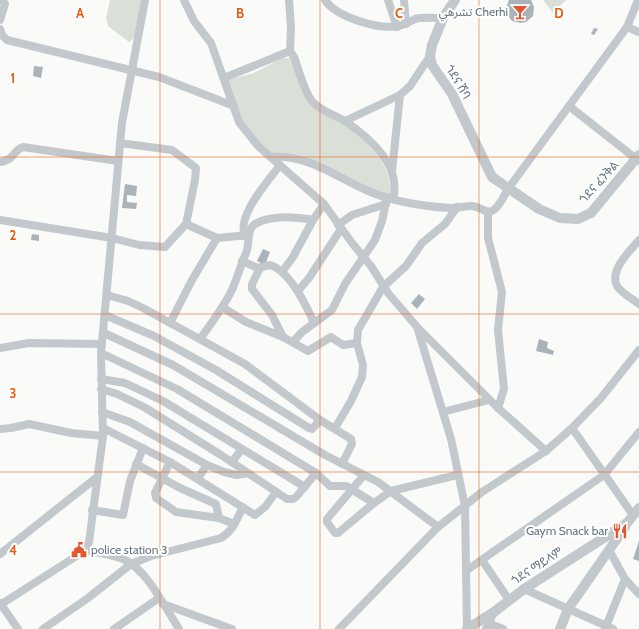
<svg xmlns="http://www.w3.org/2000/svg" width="639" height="629" viewBox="0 0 639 629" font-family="Cabin,'Noto Sans Arabic','Noto Sans Ethiopic',sans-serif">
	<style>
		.green { fill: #dadfd7 }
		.building { fill: #aab3b9 }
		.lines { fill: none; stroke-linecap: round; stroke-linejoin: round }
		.minor { stroke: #c3c8cc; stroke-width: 8 }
		.tertiary { stroke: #c3c8cc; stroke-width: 10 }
		.grid { fill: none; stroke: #e8590c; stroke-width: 1; stroke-opacity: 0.55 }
		.labels { text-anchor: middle; stroke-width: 4; stroke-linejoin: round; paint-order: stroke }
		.poi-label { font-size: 12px; fill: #657683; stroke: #fff; text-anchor: end }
		.street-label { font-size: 12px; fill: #657683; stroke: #fff }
		.grid-label { font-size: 13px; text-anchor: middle; font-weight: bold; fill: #e8590c; stroke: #fff; stroke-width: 4; stroke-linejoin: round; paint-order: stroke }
	</style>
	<rect width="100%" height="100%" fill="#fafaf8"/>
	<g class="green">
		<path d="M110,0h31l-5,36 -7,6 -21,-16 -2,-8z"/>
		<path d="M543,0h23l-13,13z"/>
		<path d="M282,58h8l3,5c3,8 13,38 18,43 9,9 26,13 37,21 22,16 47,43 42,71l-73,-32 -55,-16 -20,-23 -14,-47 26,-7z"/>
	</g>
	<g class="building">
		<path d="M509,0h22l3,7 -1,9 -7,6 -5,1 -9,-2 -6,-8v-5z"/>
		<path d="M594,28l4,1 -4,6 -3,-1z"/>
		<path d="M34,66l9,1 -2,11 -8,-2z"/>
		<path d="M125,184l12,2 -1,10 -9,-1v7l10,1 -1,6 -14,-1z"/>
		<path d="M32,234l7,1v6l-8,-1z"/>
		<path d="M263,249l7,3 -5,13 -8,-4z"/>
		<path d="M419,294l6,5 -8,10 -6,-6z"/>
		<path d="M539,339l9,3 -1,6 7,3 -1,4 -17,-4z"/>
		<path d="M639,541v20l-6,-2z"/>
	</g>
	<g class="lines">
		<g class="minor">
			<path d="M184,0l10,21 17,22 28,79 19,24 66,58 28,39 19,23 17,27 30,35 80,80 48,43"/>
			<path d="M289,0l2,28 -1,23"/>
			<path d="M325,0c11,17 54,30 73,26 6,-1 11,-4 17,-7 8,-2 19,-1 28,-1"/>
			<path d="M388,0l9,27"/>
			<path d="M404,0l2,24"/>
			<path d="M0,20l5,-16 -3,-4"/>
			<path d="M627,27l12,5"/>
			<path d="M0,29l2,6 5,5 152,37 75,29"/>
			<path d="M224,78l66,-27 4,6c5,13 9,31 17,43 7,10 24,15 34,21 25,17 57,44 48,78"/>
			<path d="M569,106l70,55"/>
			<path d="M345,121l55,-26 10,-9 20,-30"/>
			<path d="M272,157c38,-3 68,23 101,36 23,9 54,14 78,15 7,0 14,-2 21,-2 7,0 14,8 20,5 8,-4 12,-16 16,-22l119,-162 11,-27"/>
			<path d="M0,162c15,-2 12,-11 23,-15l95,14"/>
			<path d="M392,171l8,-76"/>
			<path d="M488,212v26l14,54 -4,38 6,59 -6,19"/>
			<path d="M0,220l112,18 27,7 26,2 21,-23 9,-44 1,-12 -24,-18 -52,-7"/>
			<path d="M186,224l31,14 32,-3"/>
			<path d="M338,225l14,-10 34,-11"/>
			<path d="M245,236c-9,-20 24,-56 35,-71"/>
			<path d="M639,240c-9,11 -30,30 -22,46 4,7 16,13 22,18"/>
			<path d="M242,261l16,7 12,-3c20,6 36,40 44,58"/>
			<path d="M260,268l-8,16v5l20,26 11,22"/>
			<path d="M282,272l11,-15 20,-37 11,-16"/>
			<path d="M298,291l11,-13 32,-49"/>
			<path d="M107,295l21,6 15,7 102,56 75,56 31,19 1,5 -10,20"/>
			<path d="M222,307l24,15 37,15 25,14 23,-14 12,8 14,-2"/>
			<path d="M105,315l49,21 62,34 93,58 3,1 8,-9"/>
			<path d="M170,323l22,-43 25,-42"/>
			<path d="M418,330l33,109 14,67 2,123"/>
			<path d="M104,333l69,32 152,90 53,27 60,45"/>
			<path d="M200,339c11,-15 23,-31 32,-49 5,-12 9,-25 14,-37 4,-9 0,-23 9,-29 16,-9 41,-7 58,-4"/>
			<path d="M293,342l9,-10 30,-22 13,-26 30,-44 7,-19 5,-24"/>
			<path d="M0,348l29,-5 73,1"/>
			<path d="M101,353l76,36 139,84 14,13h16l28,17 17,-12 66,-16"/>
			<path d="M101,379l24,4 38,18 142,86"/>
			<path d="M101,389l16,5 27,13 77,48 66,44h6l3,-2 20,-24"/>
			<path d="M102,412l28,10 77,43 17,7 13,3 11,-2"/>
			<path d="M443,412l46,-12"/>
			<path d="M103,428l67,34 85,53 10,-8 11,-15"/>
			<path d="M335,428l16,-27 11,-24 1,-12 -6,-22 1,-13 25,-43 23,-21 16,-23 23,-19 12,-17"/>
			<path d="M572,428l61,87"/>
			<path d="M0,429l11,-1 18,-4 42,9 32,3"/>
			<path d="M170,462l-15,31 1,5 20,14 43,6"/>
			<path d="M232,462l10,-13"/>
			<path d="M136,464l44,24 36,16 3,14 15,6"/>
			<path d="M364,475l-37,44v3l8,11h3l36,-30"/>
			<path d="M198,478l9,-13"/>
			<path d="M92,510l31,5 7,-34 13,-33"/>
			<path d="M86,550c12,3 27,4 39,10 22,10 41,49 54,69"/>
			<path d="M609,550l16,29 14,15"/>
			<path d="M0,554l96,-76"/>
			<path d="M482,560l27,40"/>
			<path d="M467,570l137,-95 35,-43"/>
			<path d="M524,589l89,40"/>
			<path d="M0,603l18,26"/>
			<path d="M163,604l69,25"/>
			<path d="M0,605l86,-55 3,-8 14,-106 -2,-83 21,-230 23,-123"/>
			<path d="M488,623l15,6"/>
			<path d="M43,629l45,-31 43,-34 20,-8 70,-18c12,-7 16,-19 22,-31"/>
			<path d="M114,629l45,-31"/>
			<path d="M339,629l99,-102 44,-35 64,-41 26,-23 29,-30 38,-48"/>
			<path d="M486,629l8,-17"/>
			<path d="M605,629l20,-50"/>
		</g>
		<g class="tertiary">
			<path d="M455,0l-12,18 -11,27 -2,11 2,9 20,29 40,83 47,32 21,9 18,1 13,-6 48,-58"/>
			<path d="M467,629l27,-17 30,-23 103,-66 12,-15"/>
			<path d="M560,629l8,-20 57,-82"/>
		</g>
	</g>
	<path class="grid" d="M160,0v629M320,0v629M479,0v629M0,157h639M0,314h639M0,472h639"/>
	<defs>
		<symbol id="bar-bare" viewBox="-9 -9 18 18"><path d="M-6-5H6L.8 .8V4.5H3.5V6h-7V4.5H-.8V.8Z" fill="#e4572e" stroke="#fff" stroke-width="2.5" paint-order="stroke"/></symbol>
		<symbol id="restaurant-bare" viewBox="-9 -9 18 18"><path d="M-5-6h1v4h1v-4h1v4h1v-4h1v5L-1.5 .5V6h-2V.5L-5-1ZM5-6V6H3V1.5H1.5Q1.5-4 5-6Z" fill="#e4572e" stroke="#fff" stroke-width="2.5" paint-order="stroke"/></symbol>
		<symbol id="civic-bare" viewBox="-9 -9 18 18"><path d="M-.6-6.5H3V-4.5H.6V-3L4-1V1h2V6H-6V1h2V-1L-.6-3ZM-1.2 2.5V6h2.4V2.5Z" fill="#e4572e" stroke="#fff" stroke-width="2.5" paint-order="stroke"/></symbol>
	</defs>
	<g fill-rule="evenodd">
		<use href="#bar-bare" x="509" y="1" width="22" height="22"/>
		<use href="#restaurant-bare" x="609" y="520" width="22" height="22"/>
		<use href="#civic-bare" x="68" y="539" width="22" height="22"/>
	</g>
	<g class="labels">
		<g class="poi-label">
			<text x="508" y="16">تشرهي Cherhi</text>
			<text x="608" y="535">Gaym Snack bar</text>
			<text x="91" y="554" text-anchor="start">police station 3</text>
		</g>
		<g class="street-label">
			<text transform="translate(458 82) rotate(59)" y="4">ጎደና ሸባ</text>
			<text transform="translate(599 182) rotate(-48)" y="4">ጎደና ፈንቅል</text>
			<text transform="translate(537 566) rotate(-33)" y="4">ጎደና ማይላም</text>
		</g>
	</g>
	<g class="grid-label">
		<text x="80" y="18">A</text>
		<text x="240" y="18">B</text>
		<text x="399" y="18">C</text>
		<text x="559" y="18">D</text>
		<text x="13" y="83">1</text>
		<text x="13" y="240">2</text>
		<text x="13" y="398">3</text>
		<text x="13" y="555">4</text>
	</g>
</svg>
